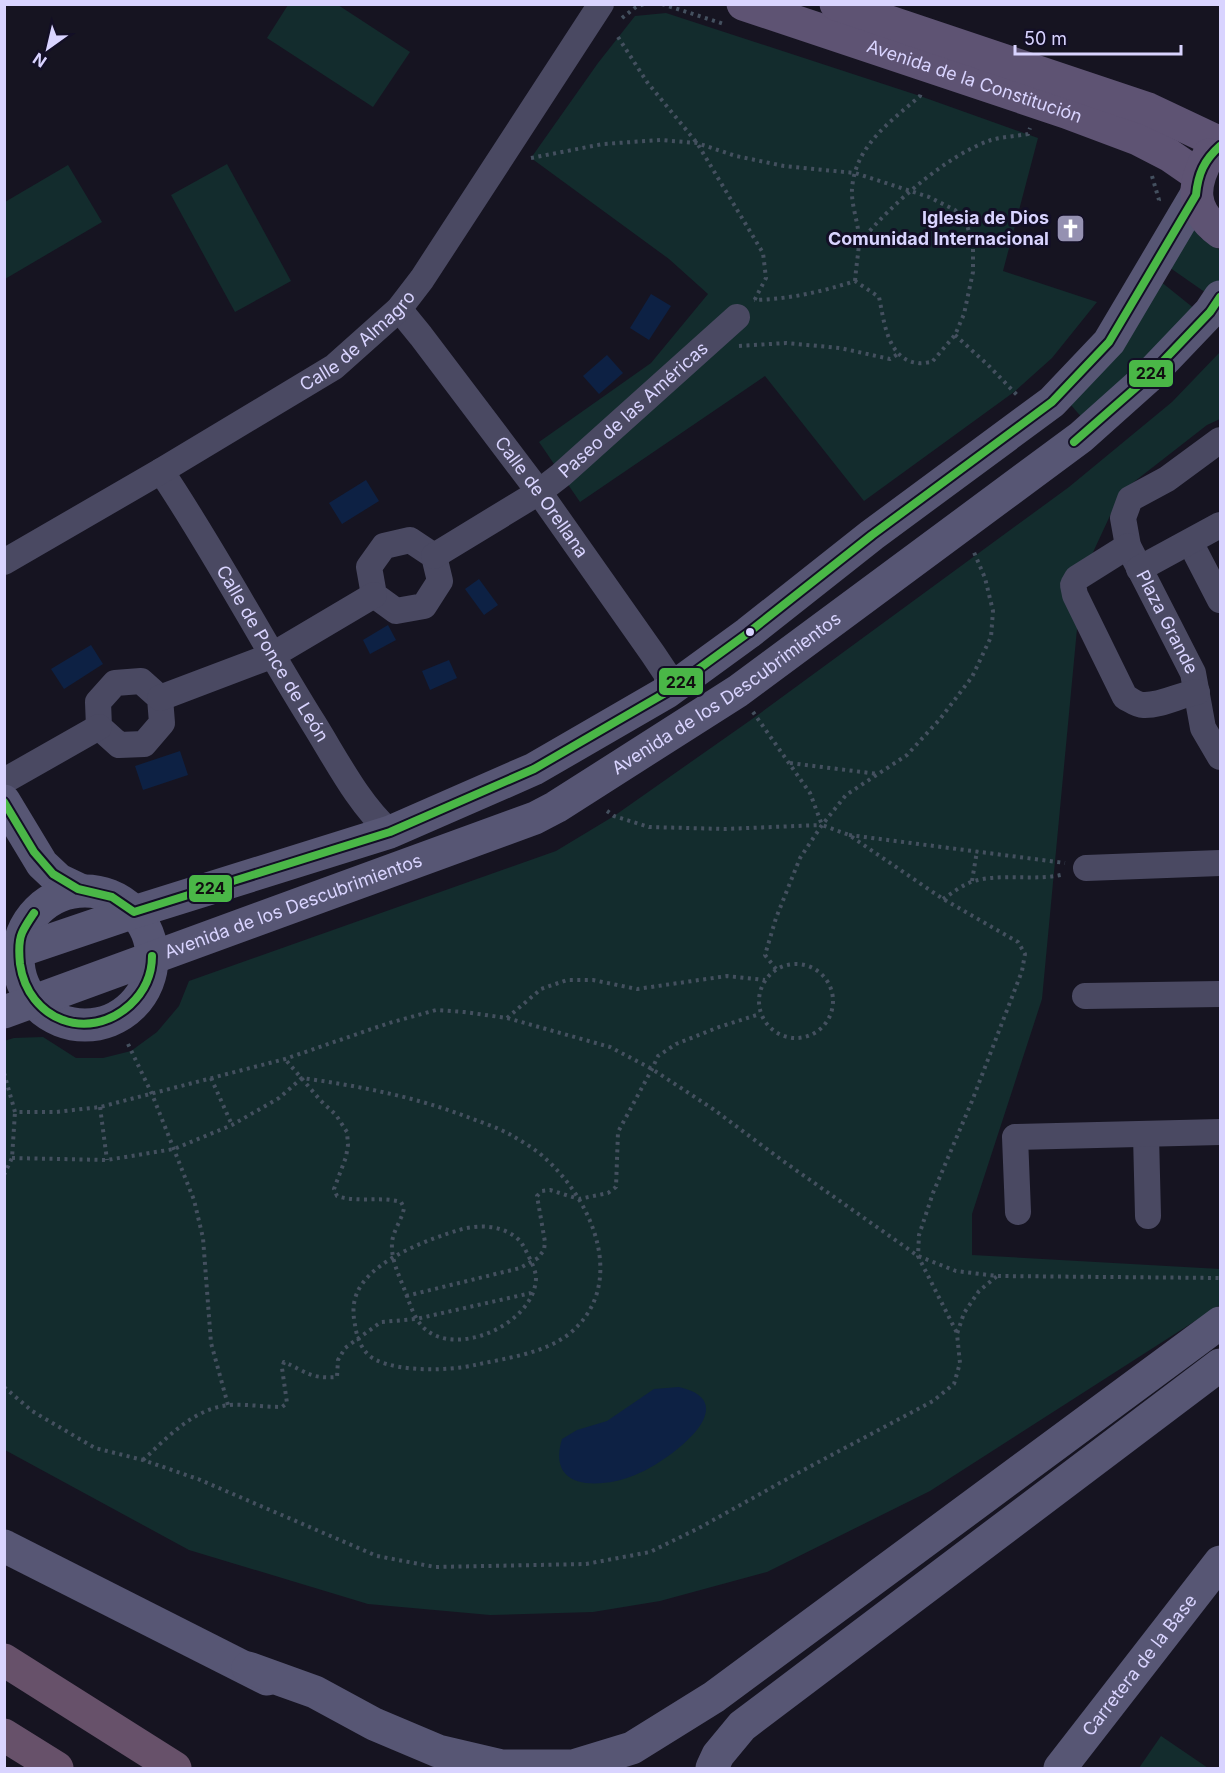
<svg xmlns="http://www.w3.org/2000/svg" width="1225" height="1773" viewBox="0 0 1225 1773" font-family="Inter,sans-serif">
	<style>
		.green { fill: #132c2d }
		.water { fill: #0d2144 }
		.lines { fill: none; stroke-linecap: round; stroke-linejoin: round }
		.path { stroke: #44505f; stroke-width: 4; stroke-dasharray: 3 4.5; stroke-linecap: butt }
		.street { stroke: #4a4962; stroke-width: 26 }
		.secondary { stroke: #575674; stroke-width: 33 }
		.primary { stroke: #5e5373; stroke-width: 33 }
		.highway { stroke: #67516a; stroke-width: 33 }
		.bus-1-casing { stroke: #130f26; stroke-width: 12 }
		.bus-1 { stroke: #4ab747; stroke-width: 8 }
		.bus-dot { fill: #d9d4ff; stroke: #130f26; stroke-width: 2 }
		.labels { text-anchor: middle; stroke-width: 6; stroke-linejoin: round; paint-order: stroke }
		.street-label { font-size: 18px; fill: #d9d4ff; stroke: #130f26 }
		.poi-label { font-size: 18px; font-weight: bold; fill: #d9d4ff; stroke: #130f26; text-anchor: end }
		.line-badge { stroke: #130f26; stroke-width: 2 }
		.pale-badge-label { font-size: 16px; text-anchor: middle; font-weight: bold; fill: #111 }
	</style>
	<rect width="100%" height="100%" fill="#161421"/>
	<g class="green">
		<path d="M288,5h50l72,47 -37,55 -106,-69z"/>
		<path d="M666,13l254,83 118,42 -35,133 94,31 -45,56 -38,34 -150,109 -99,-125 -185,126 -41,-60 112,-79 57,-69 -39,-35 -138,-101 67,-95 37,-47z"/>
		<path d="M227,164l64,117 -56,31 -64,-117z"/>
		<path d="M68,165l34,57 -97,57v-77z"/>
		<path d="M1191,224l10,14 19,12v30l-11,15 -43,-30z"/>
		<path d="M1160,281l36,29 -112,110 -13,-15z"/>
		<path d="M1220,352v67l-13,6 -86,67 -39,84 -40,423 -70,215v41l248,14v36l-290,186 -163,81 -107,29 -67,11 -103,3 -122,-11 -179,-54 -184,-100 -1,-409 10,-3 29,-1 33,21h27l28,-7 26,-19 22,-26 10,-25 367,-130 58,-35 141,-99 314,-230 103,-85z"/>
		<path d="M1161,1736l47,32h-69z"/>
	</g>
	<g class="water">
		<path d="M651,294l20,12 -22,34 -19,-12z"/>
		<path d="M607,355l16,18 -24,21 -16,-18z"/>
		<path d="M366,480l13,21 -37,23 -13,-21z"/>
		<path d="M479,579l19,26 -14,10 -19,-26z"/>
		<path d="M388,625l8,15 -26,14 -7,-14z"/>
		<path d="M91,645l12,19 -39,25 -13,-20z"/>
		<path d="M449,660l8,18 -27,12 -8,-19z"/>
		<path d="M180,751l8,24 -45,15 -8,-24z"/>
		<path d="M679,1387c70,16 -14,77 -44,88 -34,14 -89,16 -73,-36l15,-9 30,-9 47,-32z"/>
	</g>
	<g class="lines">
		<g class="path">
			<path d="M662,4l62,20"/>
			<path d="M622,18l14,-11 8,-3"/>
			<path d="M618,37l29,45 50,61 66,110 3,25 -12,23"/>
			<path d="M531,158l72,-14 58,-4 36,3 39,13 48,10 71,7 74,24 26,13 12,15 6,20v27l-9,42 -9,21 -23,27c-4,0 -10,2 -14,1 -31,-3 -34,-43 -39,-66l-24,-16c-34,11 -65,18 -101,19"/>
			<path d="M1152,176l7,24 -2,4"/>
			<path d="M860,242c31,-37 85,-86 131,-102 11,-3 25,-4 37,-6l2,-6"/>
			<path d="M855,281c1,-13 3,-25 4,-37 1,-18 -8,-37 -7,-55 3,-43 38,-67 68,-93l1,-3"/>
			<path d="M955,335l33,30 29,30"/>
			<path d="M739,346l47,-3 54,5 50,11 8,-5"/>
			<path d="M753,712l57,81 12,32 27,10 94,64 75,43 7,12 -3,17 -50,130 -39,92 -14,42 -1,21 39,77"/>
			<path d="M790,763l88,11"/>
			<path d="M607,811l7,5 35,11 76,2 96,-4"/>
			<path d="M849,835l216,28"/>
			<path d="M972,881l5,-30"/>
			<path d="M943,899c9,-6 18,-13 28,-17 30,-10 64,0 94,-8"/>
			<circle cx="796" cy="1001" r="37"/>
			<path d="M776,969l-11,-14 11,-37 24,-60 22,-33 24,-30 61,-40 33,-36 32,-42 19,-40 2,-26 -8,-33 -12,-28"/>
			<path d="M507,1018l34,-29 26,-9h26l44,9 90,-13 38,4"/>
			<path d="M128,1044l24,50 42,106 9,38 8,105 17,62"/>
			<path d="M4,1073l11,39h41l44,-5 185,-48 104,-36 47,-13 28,2 43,6 103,29 42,22 61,40 70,52 135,95 38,15 41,5 223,2"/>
			<path d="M211,1078l21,47"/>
			<path d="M100,1107l7,53"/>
			<path d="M12,1158l95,2 67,-11 58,-24 47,-27 23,-20c56,8 110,18 163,38 15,6 32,11 46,19 12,7 26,15 36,25 47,43 81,126 22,174 -26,20 -63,24 -94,31 -27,6 -74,7 -99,-5 -13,-6 -19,-21 -21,-35 -3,-15 -2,-28 7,-41 19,-27 67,-45 97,-54 20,-6 43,-5 59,9 5,5 7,10 10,16 3,6 8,16 8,23 -1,45 -78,80 -111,51 -11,-10 -15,-25 -20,-38 -6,-16 -14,-31 -13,-48 1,-13 10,-23 12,-35l-3,-6c-21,-6 -43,1 -64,-6l-3,-7 12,-32 2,-12 -1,-13 -11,-17 -15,-14 -36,-42"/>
			<path d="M4,1175l8,-17 3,-46"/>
			<path d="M406,1296l114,-28 18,-10 6,-8 1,-8 -8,-46 5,-5 8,-1 29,9 29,-6 8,-6 2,-55 34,-63 6,-13 18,-12 43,-17 41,-13"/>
			<path d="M4,1387l28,24 63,37 48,12 55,19 179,77 58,11 151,-3 64,-12 49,-24 97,-54 137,-73 21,-17 6,-21 -3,-29 7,-21 15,-22 18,-15"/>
			<path d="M143,1460c25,-23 51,-52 87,-55 17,-1 35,2 52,2l5,-4 -5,-35 2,-6c23,10 26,17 53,15l1,-17 7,-12 36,-26 35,-3 115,-26"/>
		</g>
		<g class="street">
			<path id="s1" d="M399,309l22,27 118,156 114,162 14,21v17"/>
			<path id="s2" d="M1220,440l-53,39 -37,20 -7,19 5,28 65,127 10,55 17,29"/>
			<path id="s3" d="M161,471c55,82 101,170 153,253 23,37 44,79 76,108"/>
			<path d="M410,540l24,16 6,25 -16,25 -28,5 -22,-16 -5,-28 15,-21z"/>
			<path d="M1190,542l30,58"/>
			<path d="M1128,546l-51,32 -4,7 2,10 50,102c6,3 12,8 18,8 18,1 36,-10 54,-13"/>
			<path id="s4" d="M434,556l105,-64 22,-17 176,-158"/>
			<path id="s5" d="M4,562l157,-91 173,-104 65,-58 23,-30 179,-275"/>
			<path d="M1139,569l81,-44"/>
			<path d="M141,681l19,17 2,25 -18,21 -25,1 -20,-18 -1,-25 17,-19z"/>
			<path d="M160,698l111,-42 103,-61"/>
			<path d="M4,781l95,-54"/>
			<path d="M1086,868l134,-5"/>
			<path d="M1085,996l135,-2"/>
			<path d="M1146,1135l2,81"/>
			<path d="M1018,1212l-3,-75 205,-5"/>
		</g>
		<g class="secondary">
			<path d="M4,801l38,63 17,16 21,10"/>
			<circle cx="85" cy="958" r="67"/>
			<path d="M4,956l130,-44 256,-80 144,-63 133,-77 81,-59 124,-98 180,-133 57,-60 87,-147"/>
			<path id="s6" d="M4,1012l531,-194 21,-11 182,-116 343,-254 66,-59 63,-66 10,-15"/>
			<path d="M4,1546l263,133"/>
			<path d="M248,1668l67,24 59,32 64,27 64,15h71l59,-18 82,-51 506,-374"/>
			<path d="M712,1768l6,-13 24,-29 478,-361"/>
			<path id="s7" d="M1060,1768l160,-206"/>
		</g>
		<g class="primary">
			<path id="s8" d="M743,4l323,108 72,27 31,16 29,20"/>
			<path d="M836,4l312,105 72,34"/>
			<path d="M1209,155c-17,30 -19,55 11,77"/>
		</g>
		<g class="highway">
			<path d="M4,1660l171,108"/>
			<path d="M4,1735l53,33"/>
		</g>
		<defs>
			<g id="bus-1">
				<path d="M1074,442l73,-64 63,-66 10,-15"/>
				<path d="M4,802l30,50 19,22 25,15 34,8 22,15 256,-80 144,-63 133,-77 81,-59 124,-98 180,-133 57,-60 87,-147c2,-21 8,-35 24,-49"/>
				<path d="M34,913c-4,6 -9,13 -12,20 -4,9 -3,21 -2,31 8,56 68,79 110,41 15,-14 22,-30 22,-49"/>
			</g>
		</defs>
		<use href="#bus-1" class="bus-1-casing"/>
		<use href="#bus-1" class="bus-1"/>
	</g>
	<defs>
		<symbol id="church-square" viewBox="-11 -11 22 22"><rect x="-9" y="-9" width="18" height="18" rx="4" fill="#9591b1" stroke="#130f26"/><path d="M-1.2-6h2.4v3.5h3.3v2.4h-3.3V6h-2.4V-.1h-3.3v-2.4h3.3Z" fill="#fff"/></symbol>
	</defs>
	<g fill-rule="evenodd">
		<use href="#church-square" x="1054" y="212" width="33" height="33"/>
	</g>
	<circle class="bus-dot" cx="750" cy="632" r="5"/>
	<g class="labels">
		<g class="street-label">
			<text dy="6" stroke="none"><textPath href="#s8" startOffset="244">Avenida de la Constitución</textPath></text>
			<text dy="6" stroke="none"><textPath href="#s5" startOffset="418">Calle de Almagro</textPath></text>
			<text dy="6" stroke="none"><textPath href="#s4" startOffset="248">Paseo de las Américas</textPath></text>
			<text dy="6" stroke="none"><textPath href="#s1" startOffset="236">Calle de Orellana</textPath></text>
			<text dy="6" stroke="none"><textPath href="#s2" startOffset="242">Plaza Grande</textPath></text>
			<text dy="6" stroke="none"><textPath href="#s3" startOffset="214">Calle de Ponce de León</textPath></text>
			<text dy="6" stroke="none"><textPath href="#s6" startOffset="794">Avenida de los Descubrimientos</textPath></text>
			<text dy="6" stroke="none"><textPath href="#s6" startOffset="308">Avenida de los Descubrimientos</textPath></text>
			<text dy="6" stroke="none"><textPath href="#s7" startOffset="130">Carretera de la Base</textPath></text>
		</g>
		<g class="poi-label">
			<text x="1049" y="224">Iglesia de Dios<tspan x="1049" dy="21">Comunidad Internacional</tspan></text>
		</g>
	</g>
	<g class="line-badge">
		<rect x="1128" y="359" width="46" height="29" rx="6" fill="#4ab747"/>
		<rect x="658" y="667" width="46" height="29" rx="6" fill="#4ab747"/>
		<rect x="188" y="874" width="45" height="29" rx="6" fill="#4ab747"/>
	</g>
	<g class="pale-badge-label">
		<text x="1151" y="379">224</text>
		<text x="681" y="688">224</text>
		<text x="210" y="894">224</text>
	</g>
	<rect width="1225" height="1773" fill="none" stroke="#d9d4ff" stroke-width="12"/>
	<g transform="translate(48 48) rotate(214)" stroke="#130f26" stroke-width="4.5" paint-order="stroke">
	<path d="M0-4.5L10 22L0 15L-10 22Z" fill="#d9d4ff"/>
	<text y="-9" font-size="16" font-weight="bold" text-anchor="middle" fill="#d9d4ff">N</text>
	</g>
	<path d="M1015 45v9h166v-9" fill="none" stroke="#d9d4ff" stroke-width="3"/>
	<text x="1024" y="45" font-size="18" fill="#d9d4ff" stroke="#130f26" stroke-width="4.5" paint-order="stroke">50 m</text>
</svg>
